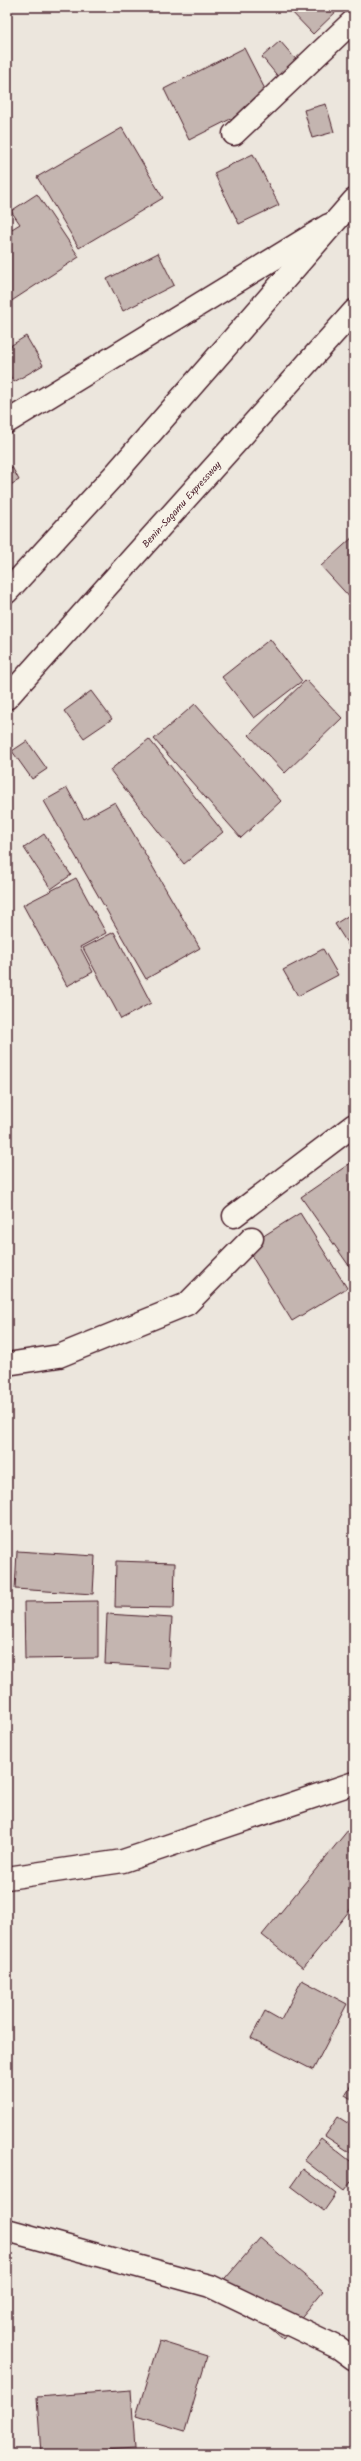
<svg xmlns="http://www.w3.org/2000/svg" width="361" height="2461" viewBox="0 0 361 2461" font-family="Kalam,sans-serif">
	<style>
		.building { fill: #c4b5b0; stroke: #4a1f2b }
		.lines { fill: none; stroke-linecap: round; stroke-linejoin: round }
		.minor-casing { stroke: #4a1f2b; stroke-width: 25 }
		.highway-casing { stroke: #4a1f2b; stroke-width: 25 }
		.minor { stroke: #f7f3e8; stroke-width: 22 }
		.highway { stroke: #f7f3e8; stroke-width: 22 }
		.labels { text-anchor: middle; stroke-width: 4; stroke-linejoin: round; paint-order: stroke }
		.street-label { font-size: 10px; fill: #4a1f2b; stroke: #f7f3e8 }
	</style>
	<rect width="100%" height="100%" fill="#ece6dd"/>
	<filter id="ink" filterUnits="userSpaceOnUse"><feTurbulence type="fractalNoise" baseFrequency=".025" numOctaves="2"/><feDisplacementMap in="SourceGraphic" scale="8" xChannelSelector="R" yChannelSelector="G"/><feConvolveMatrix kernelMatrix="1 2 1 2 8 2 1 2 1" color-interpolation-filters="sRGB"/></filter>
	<g filter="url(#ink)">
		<g class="building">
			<path d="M287,7h54l-28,27z"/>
			<path d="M280,41l19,22 -19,16 -18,-22z"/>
			<path d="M244,48l26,51 -81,41 -25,-51z"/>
			<path d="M326,104l8,28 -22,6 -8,-28z"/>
			<path d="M122,128l41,70 -84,50 -42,-71z"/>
			<path d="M253,154l26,51 -40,19 -25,-51z"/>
			<path d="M37,194l42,63 -72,47v-72l13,-8 -9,-13z"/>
			<path d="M158,253l16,32 -51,26 -16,-32z"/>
			<path d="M26,336l17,29 -29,17 -7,-11v-23z"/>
			<path d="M12,467l7,13 -12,7v-17z"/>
			<path d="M354,536v66l-33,-36z"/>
			<path d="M270,639l32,42 -48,37 -32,-41z"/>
			<path d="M306,680l36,38 -57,55 -36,-38z"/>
			<path d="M91,691l21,28 -28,19 -20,-27z"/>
			<path d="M195,704l86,97 -40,37 -87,-99z"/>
			<path d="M149,739l74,93 -39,32 -74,-94z"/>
			<path d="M27,741l20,28 -15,10 -20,-28z"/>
			<path d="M67,788l17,31 31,-17 85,146 -54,31 -102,-178z"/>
			<path d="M44,834l27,41 -20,14 -27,-41z"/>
			<path d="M76,878l30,55 -26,14 13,25 -26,14 -44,-81z"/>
			<path d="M354,912v42l-19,-30z"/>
			<path d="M114,932l37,71 -30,16 -38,-71z"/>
			<path d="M323,949l15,26 -40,21 -15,-26z"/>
			<path d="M352,1162l2,3v108l-53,-76z"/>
			<path d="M300,1213l47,75 -55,33 -46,-74z"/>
			<path d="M17,1551l78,5 -2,38 -78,-5z"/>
			<path d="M116,1561l59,2 -1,45 -59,-1z"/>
			<path d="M98,1601v57l-73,1 -1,-57z"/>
			<path d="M107,1614l65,4 -3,50 -64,-4z"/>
			<path d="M353,1824l1,81 -51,63 -41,-33z"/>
			<path d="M302,1980l45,24 -34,66 -62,-32 14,-27 16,9z"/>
			<path d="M354,2080v21l-9,-6z"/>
			<path d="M338,2117l16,10v28l-29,-19z"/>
			<path d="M321,2138l33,26v14l-10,13 -40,-31z"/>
			<path d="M303,2169l33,25 -12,17 -33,-25z"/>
			<path d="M260,2238l63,53 -40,48 -63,-54z"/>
			<path d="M159,2341l48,15 -22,75 -49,-15z"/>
			<path d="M131,2390l4,58 -94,6 -4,-57z"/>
		</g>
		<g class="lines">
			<defs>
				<g id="minor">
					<path d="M234,134l120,-114"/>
					<path d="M7,422l322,-197"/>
					<path d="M234,1216l120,-91"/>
					<path d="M7,1364l52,-8 128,-52 65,-66"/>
					<path d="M7,1878l116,-17 231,-78"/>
					<path d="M7,2230l203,56 129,62 15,11"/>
				</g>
				<g id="highway">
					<path d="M7,592l109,-119 238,-273"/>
					<path d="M7,698l347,-387"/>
				</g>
			</defs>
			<use href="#minor" class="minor-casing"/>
			<use href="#highway" class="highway-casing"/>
			<use href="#minor" class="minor"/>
			<use href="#highway" class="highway"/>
		</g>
	</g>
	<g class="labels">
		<g class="street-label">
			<text transform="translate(181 504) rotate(-48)" y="4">Benin-Sagamu Expressway</text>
		</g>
	</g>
	<rect width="361" height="2461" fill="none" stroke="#f7f3e8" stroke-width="24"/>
	<rect x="12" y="12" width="337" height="2437" fill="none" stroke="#4a1f2b" stroke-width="1.5" filter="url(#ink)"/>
</svg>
